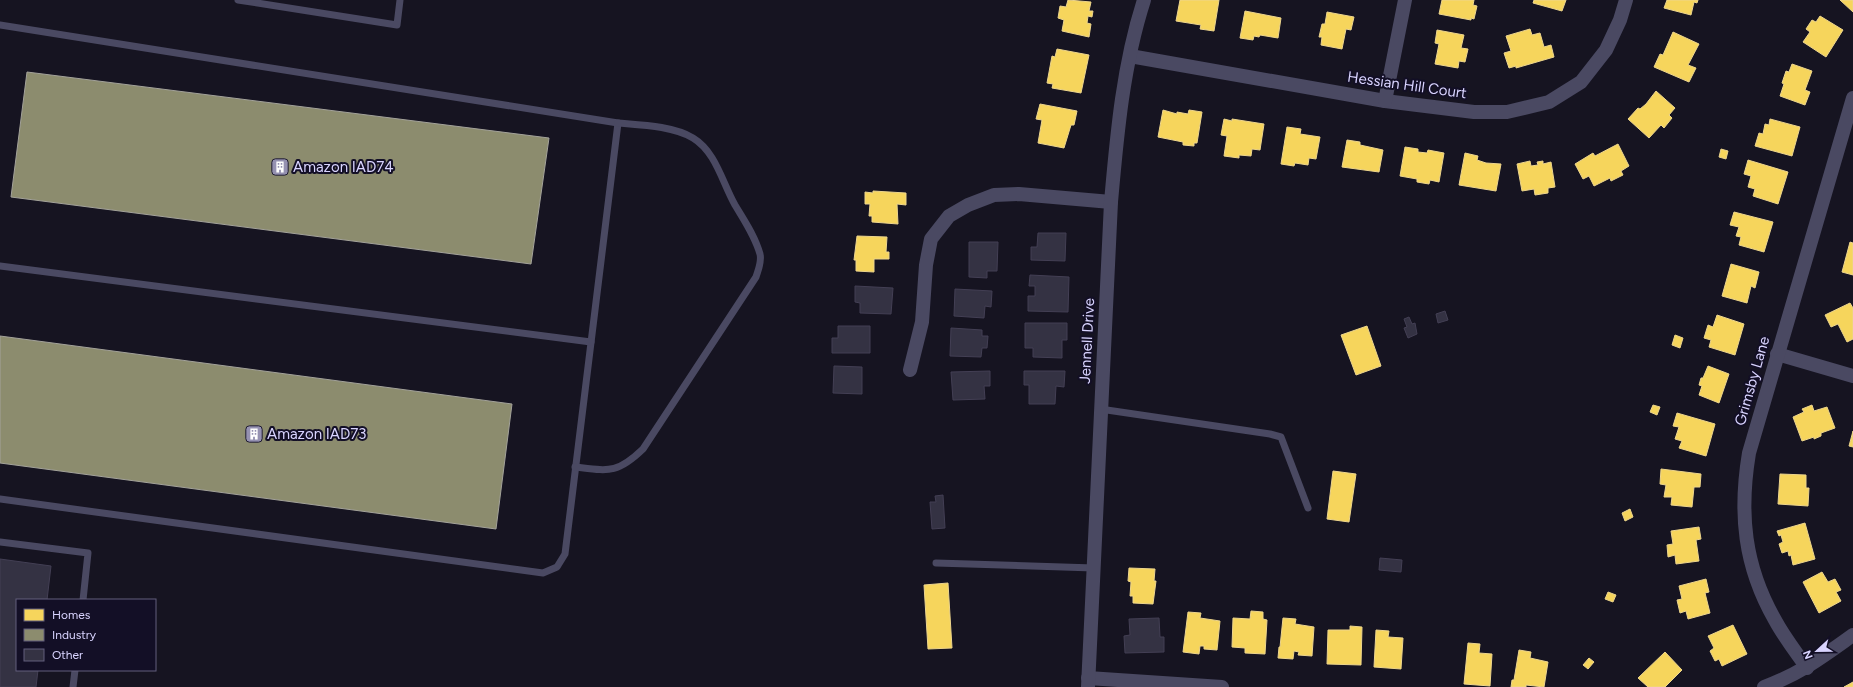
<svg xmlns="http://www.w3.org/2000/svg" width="1853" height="687" viewBox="0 0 1853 687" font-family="Figtree,sans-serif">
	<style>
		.homes { fill: #f6d55c; stroke: #edd58d }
		.industry { fill: #8c8c6e; stroke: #a3a29a }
		.building { fill: #343243; stroke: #433f54 }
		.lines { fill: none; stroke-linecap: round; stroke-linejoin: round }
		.service { stroke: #4a4962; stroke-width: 7 }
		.minor { stroke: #4a4962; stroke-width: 14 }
		.labels { text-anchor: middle; stroke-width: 4; stroke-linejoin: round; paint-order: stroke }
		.street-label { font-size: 15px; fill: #d9d4ff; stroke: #130f26 }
		.poi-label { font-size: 15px; fill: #d9d4ff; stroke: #130f26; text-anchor: start }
	</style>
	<rect width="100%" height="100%" fill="#161421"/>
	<g class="homes">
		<path d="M1068,0l23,2 -2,9h4l-1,6 -4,-1 -1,7 4,1 -2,13 -27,-6 2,-11 -6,-2 2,-12 6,1z"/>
		<path d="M1180,0h39l-5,31 -14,-2 1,-4 -25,-4z"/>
		<path d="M1442,0h32l-1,5 4,1 -3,13 -3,-1v2l-32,-6z"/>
		<path d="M1534,0h32l-4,11 -29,-8z"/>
		<path d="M1667,0h31l-1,3 -3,-1 -3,13 -27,-7z"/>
		<path d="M1840,0h13v12z"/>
		<path d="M1245,11l36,7 -3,20 -18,-3 -1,2 -5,-1 -1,4 -13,-2z"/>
		<path d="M1327,12l27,5 -3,13 -5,-1 -4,20 -21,-4 1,-8h-3l3,-13h3z"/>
		<path d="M1820,16l23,14 -17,27 -23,-15 7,-10 -4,-3 6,-9 4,2z"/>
		<path d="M1530,29l2,6 8,-2 4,14 7,-2 3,12 -38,11v-2l-7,2 -5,-15 7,-2 -5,-15z"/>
		<path d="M1437,30l27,5 -3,13 7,1 -3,13 -6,-1 -1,7 -23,-4 4,-20 -4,-1z"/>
		<path d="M1673,32l26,12 -11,21 8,3 -7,14 -35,-15 6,-13 3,1z"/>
		<path d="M1057,49l32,6 -8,38 -29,-5 1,-4 -6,-1 5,-27 3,1z"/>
		<path d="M1792,64l20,7 -7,19 5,2 -5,13 -25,-9 4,-12 -2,-1 4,-12 3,1z"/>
		<path d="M1656,91l19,17 -6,7 3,3 -8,10 -3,-3 -12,13 -21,-19 10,-11 2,1 6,-5z"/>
		<path d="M1040,104l37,7 -3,14h-3l-7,23 -26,-5 4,-23 -6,-1z"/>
		<path d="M1163,110l14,4v-2l11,2 1,-4 13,2 -5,31h-3v3l-11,-1v-3l-25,-5z"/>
		<path d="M1224,119l8,2v-2l32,5 -4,26 -8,-1 -1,7 -12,-1v3l-15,-2 3,-20 -6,-1z"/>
		<path d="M1770,119l30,8 -8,29 -37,-10 4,-13 4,1 2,-10 4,1z"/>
		<path d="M1287,127l14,2 -1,5 20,3 -4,22 -7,-1 -1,7 -13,-2 -1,3 -13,-2z"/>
		<path d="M1347,140l13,2v3l23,5 -4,22 -37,-5z"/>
		<path d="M1618,144l11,22 -8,5 2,4 -12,6 -1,-3 -16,8 -5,-10 -6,3 -8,-15 18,-11 2,3z"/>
		<path d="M1405,147l13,2v3l9,1 1,-3 16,3 -5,29 -9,-2 -1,4 -12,-2v-3l-17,-3z"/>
		<path d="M1721,149l7,2 -2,8 -7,-2z"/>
		<path d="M1465,153l13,3 -1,4 9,3 15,1 -5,27 -37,-6z"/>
		<path d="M1748,160l40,12 -10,32 -25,-8 2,-7 -7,-2 3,-11 -7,-2z"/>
		<path d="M1530,161l1,5 7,-1 -1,-3 6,-1v3l8,-2 4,25 -7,1v5l-13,2 -1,-6 -12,2 -5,-27z"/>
		<path d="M873,191l33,2v12l-9,-1 1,20 -26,-2v-6h-3l1,-12h-5v-12l8,1z"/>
		<path d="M1734,212l39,10 -9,30 -25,-7 2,-8 -5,-1 3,-9 -9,-2z"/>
		<path d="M857,236l30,1 -1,15h3v7h-15v13l-18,-1v-11h-2z"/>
		<path d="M1850,242l3,1v32l-11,-3z"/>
		<path d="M1731,264l28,8 -4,16 -4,-2 -4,17 -25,-7z"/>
		<path d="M1850,303l3,5v31l-6,3 -9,-18 -7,3 -6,-12z"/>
		<path d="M1717,315l27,9 -9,31 -26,-8 2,-7 -7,-2 4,-13 5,2z"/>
		<path d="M1367,326l14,40 -25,9 -15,-40z"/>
		<path d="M1675,335l8,3 -3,10 -8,-3z"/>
		<path d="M1708,366l21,8 -10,29 -20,-8 3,-9 -3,-1 2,-7h2z"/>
		<path d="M1653,405l7,2 -3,8 -7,-3z"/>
		<path d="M1812,405l2,6 13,-4 8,21 -14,5v3l-7,3v-2l-12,4 -9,-24 11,-5 -2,-3z"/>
		<path d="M1677,413l38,11 -9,32 -27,-8 3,-7 -7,-2 4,-12 -6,-1z"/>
		<path d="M1853,431v16l-4,-1z"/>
		<path d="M1661,469l40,5 -1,13h-6l-2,20 -21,-2 1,-8h-8l2,-12 -6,-1z"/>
		<path d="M1333,471l23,3 -7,48 -22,-3z"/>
		<path d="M1780,474l26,1v13h3l-1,18 -30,-2z"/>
		<path d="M1630,509l3,8 -8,4 -3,-8z"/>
		<path d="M1805,523l10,36 -22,6 -2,-10 -2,1 -1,-5 -6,2 -3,-9 4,-2 -2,-7 -2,1 -2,-5z"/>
		<path d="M1699,527l2,12 -5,1 3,21 -23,3 -1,-9 -7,2 -1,-12 6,-1 -2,-13z"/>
		<path d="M1129,568l26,1 -1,12h2l-3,23 -20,-1v-7h-3l1,-14 -3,-1z"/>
		<path d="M1822,572l6,10 7,-3 6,11 -5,2 5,9 -22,12 -16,-31z"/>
		<path d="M1706,579l3,13 -4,1 5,20 -22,6 -2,-8 -6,2 -3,-13 5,-1 -3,-13z"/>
		<path d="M948,583l4,65 -24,1 -4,-64z"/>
		<path d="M1608,592l8,3 -3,7 -8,-3z"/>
		<path d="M1251,611l12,1v7l4,1 -2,34 -20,-1v-5l-13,-1 1,-29 17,1z"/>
		<path d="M1188,612l13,1 -1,5 20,3 -3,29 -13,-1v-3h-4l-1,8 -16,-2z"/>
		<path d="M1283,618l13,1 -1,5 19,3 -2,29 -14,-1 1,-3 -5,-1 -1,8 -15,-1 1,-11h1z"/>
		<path d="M1733,625l14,29 -25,12 -3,-7 -4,2 -5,-10 4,-3 -6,-12z"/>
		<path d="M1350,626l12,1 -1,38 -34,-1 1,-34h22z"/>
		<path d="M1376,630l13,1 -1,6 15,1 -2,31 -27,-2z"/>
		<path d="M1468,643l12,1 -1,9 13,1 -2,32 -26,-2z"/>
		<path d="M1519,650l12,2 -1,6 18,4 -4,25 -18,-2v2h-15l1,-7h2z"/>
		<path d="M1665,652l17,18 -17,17h-17l-10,-9z"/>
		<path d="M1589,658l5,4 -6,7 -5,-4z"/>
		<path d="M1853,682v5h-9z"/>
	</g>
	<g class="industry">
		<path d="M27,72l522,66 -18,126 -520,-67z"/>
		<path d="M0,336l512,68 -16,125 -496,-66z"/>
	</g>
	<g class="building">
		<path d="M1038,233h28l-1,28 -34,-1v-13h6z"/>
		<path d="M969,242h29l-1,29h-10v7l-18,-1z"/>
		<path d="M1030,275l39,2 -1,35 -40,-1v-15h7v-10h-6z"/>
		<path d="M855,286l38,2 -2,26 -31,-1v-10l-5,-1z"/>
		<path d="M955,289l37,2 -1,16 -6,-1 -1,12 -30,-2z"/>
		<path d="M1445,311l3,9 -10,3 -2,-9z"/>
		<path d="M1409,317l3,7 3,-1 2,11 -9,4 -4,-10 3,-1 -3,-8z"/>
		<path d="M1025,323h42v17h-5v18l-29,-1v-9h-8z"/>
		<path d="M838,326h32v27h-38v-15h6z"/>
		<path d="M951,328l31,2v6h6l-1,12h-5l-1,9 -31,-1z"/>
		<path d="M834,366l28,1v27l-29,-1z"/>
		<path d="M990,371v15h-6l1,13 -32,1 -2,-28z"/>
		<path d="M1024,371h41l-1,16 -8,-1 -1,18h-26v-19h-5z"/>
		<path d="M943,495l2,33 -13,1 -2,-27h6l-1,-6z"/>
		<path d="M1380,558l22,2 -1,12 -22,-2z"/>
		<path d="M0,559l51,7 -4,34h-30v70h21l-2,17h-36z"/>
		<path d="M1159,618l1,19h4v15l-39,1 -1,-17 6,-1 -1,-16z"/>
	</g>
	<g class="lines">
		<g class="service">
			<path d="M238,0l159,25 3,-25"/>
			<path d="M0,25l618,98 -53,431 -8,13 -14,6 -543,-74"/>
			<path d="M0,266l591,76"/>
			<path d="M1100,409l170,25 11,3 27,71"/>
			<path d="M575,467c34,4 42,7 68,-18l113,-172c2,-7 6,-15 4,-23 -5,-18 -16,-34 -25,-49 -13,-23 -19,-53 -42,-67 -20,-12 -52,-13 -75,-15"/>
			<path d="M0,542l88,11 -5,47"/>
			<path d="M936,563l158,5"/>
			<path d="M73,687l2,-17"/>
		</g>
		<g class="minor">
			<path d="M1130,56l255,45 89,11h33l42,-10 32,-20 25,-32 14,-30 6,-20"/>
			<path d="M1385,101l20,-101"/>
			<path d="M1777,354l76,22"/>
			<path d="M910,370l12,-48 4,-57 5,-26 18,-23 19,-11 26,-10 25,-1 92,8"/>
			<path d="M1807,668c-11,-16 -23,-31 -32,-48 -31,-54 -36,-107 -26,-167l104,-355"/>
			<path d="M1088,678l134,9"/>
			<path d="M1088,687l23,-485c6,-68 12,-137 33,-202"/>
			<path d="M1764,687c36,-13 58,-30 89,-52"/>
		</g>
	</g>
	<defs>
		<symbol id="building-square" viewBox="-11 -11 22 22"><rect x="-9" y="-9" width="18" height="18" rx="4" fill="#9591b1" stroke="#130f26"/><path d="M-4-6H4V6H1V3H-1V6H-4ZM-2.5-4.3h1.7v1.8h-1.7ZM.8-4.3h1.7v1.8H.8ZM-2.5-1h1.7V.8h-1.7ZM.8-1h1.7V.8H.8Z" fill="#fff"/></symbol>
	</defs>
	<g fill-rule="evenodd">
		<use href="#building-square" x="270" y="157" width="20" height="20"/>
		<use href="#building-square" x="244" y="424" width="20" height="20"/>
	</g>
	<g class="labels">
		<g class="street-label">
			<text transform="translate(1407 85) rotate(8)" y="5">Hessian Hill Court</text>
			<text transform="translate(1087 341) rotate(-87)" y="5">Jennell Drive</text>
			<text transform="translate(1752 381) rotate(-74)" y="5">Grimsby Lane</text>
		</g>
		<g class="poi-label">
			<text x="293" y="172">Amazon IAD74</text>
			<text x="267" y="439">Amazon IAD73</text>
		</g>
	</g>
	<rect x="16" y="599" width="140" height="72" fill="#130f26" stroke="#625e7d"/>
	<rect x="24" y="609" width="20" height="12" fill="#f6d55c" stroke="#625e7d"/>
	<text x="52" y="619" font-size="12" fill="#d9d4ff">Homes</text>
	<rect x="24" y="629" width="20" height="12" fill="#8c8c6e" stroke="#625e7d"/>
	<text x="52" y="639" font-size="12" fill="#d9d4ff">Industry</text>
	<rect x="24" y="649" width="20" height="12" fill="#343243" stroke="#625e7d"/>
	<text x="52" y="659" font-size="12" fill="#d9d4ff">Other</text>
	<g transform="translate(1817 651) rotate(248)" stroke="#130f26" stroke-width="3" paint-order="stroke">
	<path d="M0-3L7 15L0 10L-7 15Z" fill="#d9d4ff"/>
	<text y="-6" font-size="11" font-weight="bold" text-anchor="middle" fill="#d9d4ff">N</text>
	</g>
</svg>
